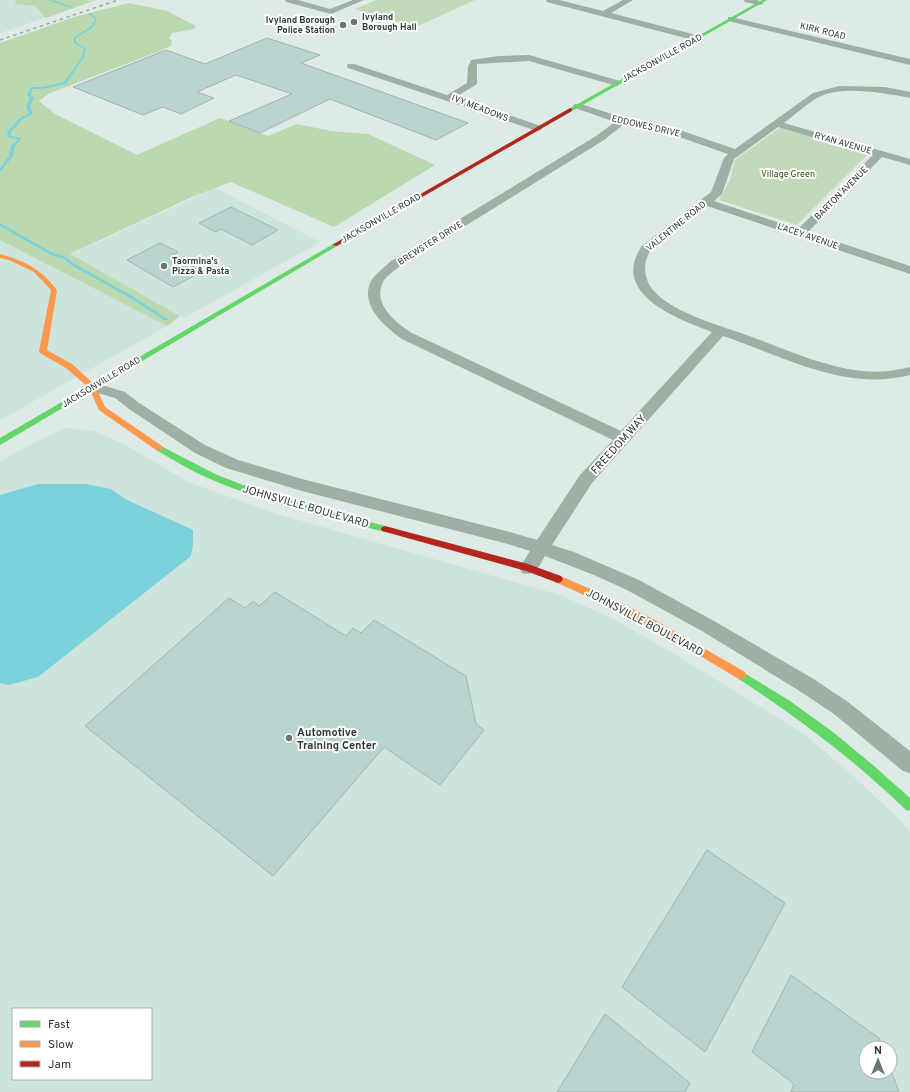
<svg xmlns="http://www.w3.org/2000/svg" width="910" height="1092" viewBox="0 0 910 1092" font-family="Overpass,sans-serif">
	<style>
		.built { fill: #cce4db; fill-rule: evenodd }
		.green { fill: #c2dabb }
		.forest { fill: #bbd9b0 }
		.water { fill: #7bd2dc }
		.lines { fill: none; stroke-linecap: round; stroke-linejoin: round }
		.stream { fill: #7bd2dc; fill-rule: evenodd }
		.building { fill: #b9d5d2; stroke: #a8b2b0 }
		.street { fill: #9eafa4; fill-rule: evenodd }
		.fast { fill: #63d668; fill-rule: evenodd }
		.slow { fill: #ff974d; fill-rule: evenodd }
		.jam { fill: #b3261e; fill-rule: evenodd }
		.rail { stroke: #9ca9a1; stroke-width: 1.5; stroke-dasharray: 3.5 3.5; stroke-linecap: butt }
		.poi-dot { fill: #6b7672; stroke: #fff; stroke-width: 1.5 }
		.labels { text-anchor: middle; stroke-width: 4; stroke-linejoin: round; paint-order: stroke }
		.far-poi-label { font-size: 9px; font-weight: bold; fill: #2d3733; stroke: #fff; text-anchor: start }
		.far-street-label { font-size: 9px; fill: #2d3733; stroke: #fff }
		.far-park-label { font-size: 9px; fill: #2a5002; stroke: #fff }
		.street-label { font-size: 11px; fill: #2d3733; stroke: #fff }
		.poi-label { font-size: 11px; font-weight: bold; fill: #2d3733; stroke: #fff; text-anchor: start }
	</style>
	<rect width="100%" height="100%" fill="#ddeae6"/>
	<g class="built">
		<path d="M0,0h97l-97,33z"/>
		<path d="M215,188l105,54 -136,76 -114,-63z"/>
		<path d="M0,240l167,86 -167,94z"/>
		<path d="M66,428l28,3 32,14 62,37 89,32 283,81 54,24 75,44 115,71 47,40 50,47 9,11v260h-910v-630l27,-16zM13,1009h138v70h-138zM866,1048h24v24h-24z"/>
	</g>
	<g class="green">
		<path d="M376,0h99l-61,28 -59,-19z"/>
		<path d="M781,127l88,26 -72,72 -78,-25 11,-20 5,-20z"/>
	</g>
	<g class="forest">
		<path d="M16,0h67l10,1 -47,17 -11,-12 -20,-2z"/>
		<path d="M129,3l38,8 29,15 -2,3 -22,4 -3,5 3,3 -1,5 -14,6 -109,42 -9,7 16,13 82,41 83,-37 48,18 29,-12 34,7 37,3 67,31 -101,62 -103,-45 -39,15 -122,57 110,62 -13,10 -167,-86v-197l77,-27z"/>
	</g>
	<path class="water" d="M38,484h48l25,5 14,10 68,31v14l-2,12 -153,121 -29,8 -9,-2v-188z"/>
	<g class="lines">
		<g class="stream">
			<path d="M48,0h4l21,7 -2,1z"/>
			<path d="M89,13h2l6,6 -4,8 -17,11v4l10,7 -2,8 -18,27 -23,5h-11l-1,6 3,3 -4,8 3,8 -10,5 -12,13v4l11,2 -7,8 -2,10 -12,15h-1v-3l9,-12 2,-10 7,-7 -9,-1 -2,-6 14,-15 8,-3 -3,-8 4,-8 -3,-3 3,-7 1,-1h12l21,-5 18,-25 2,-8 -10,-6v-5l17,-12 4,-7 -6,-4z"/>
			<path d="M0,223l53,30 13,4 7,6 59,33 36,23v1h-4l-34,-22 -59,-33 -7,-6 -13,-4 -51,-29z"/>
		</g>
	</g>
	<g class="building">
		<path d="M267,38l53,17 -19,8 167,60 -32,17 -106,-41 -70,34 -31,-12 63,-27 -56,-19 -39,17 17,6 -33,16 -18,-7 -20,8 -70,-28 93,-37 39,14z"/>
		<path d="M231,207l47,23 -26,15 -31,-16 -6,3 -16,-9z"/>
		<path d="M160,243l18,9 -7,3 32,16 -30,16 -46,-27z"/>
		<path d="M275,592l71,44 7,-8 8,5 13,-13 92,56 10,48 8,6 -44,55 -56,-38 -111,129 -188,-150 144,-128 16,10 8,-7 6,5z"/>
		<path d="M707,850l78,53 -80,149 -83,-65z"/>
		<path d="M791,975l88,63 4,10h-17v24h24v-4l9,24h-108l3,-8 -42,-32z"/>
		<path d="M605,1014l85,69 -5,9h-128z"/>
	</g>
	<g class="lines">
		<g class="street">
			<path d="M285,0h13l32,9 23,-9h11l-33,14 -45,-12z"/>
			<path d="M546,0h13l44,11 20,-11h10l-22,13 89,23 1,2 -4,3 -150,-39z"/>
			<path d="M744,0h13l7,3 -4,2 -15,-3z"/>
			<path d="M728,17h3l179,42v6l-182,-44z"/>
			<path d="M529,55l91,26 2,2 -5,3 -88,-25 -52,3v20l-21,13 85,29 1,2 -1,2 -4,1 -189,-63 -1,-2 1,-2h6l93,31 20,-12 1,-16 3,-7 28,-4z"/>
			<path d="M839,86l46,1 25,5v6c-25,-5 -68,-13 -91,-1 -13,7 -24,18 -35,26l126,36v6l-28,-8 -74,75 102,34v8l-203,-68 -57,45c-8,13 -6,29 4,40 20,23 69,35 98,46 36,13 72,30 110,34 16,2 32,0 48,-4v8c-65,17 -127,-19 -187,-39l-131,147 -40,62 22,7 65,28 75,41 98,57 36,24 62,49v22l-7,-2 -69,-57 -36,-24 -96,-59 -75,-41 -33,-15 -49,-19c-6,10 -10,21 -23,17l-3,-5 11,-17 -22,-7 -206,-53 -76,-23 -31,-15 -66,-44 -14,-11 -28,-8 -2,-3 2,-3 5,-2 33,10 14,11 66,42 33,15 64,19 208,53 27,8 43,-65 33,-35 -211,-101c-17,-12 -43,-34 -31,-58 5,-8 13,-13 20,-20l205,-125 19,-14 -40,-14 -2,-2 2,-2h6l43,14 47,9 64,22 78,-56zM624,124l41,8 63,22 -4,4 -13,34 -69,54c-33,48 36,73 70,86l-91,99 -209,-98c-16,-10 -40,-29 -29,-51 3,-6 11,-11 16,-15l205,-127zM778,127l95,28 -75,74 -84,-28 8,-7 12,-35z"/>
		</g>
		<g class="fast">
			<path d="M762,0h5l-195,111 -5,-1z"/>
			<path d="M335,243l2,1v2l-337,199v-7z"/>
			<path d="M159,445l56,29 28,11 55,18 87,23 4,3 -4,3c-59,-15 -119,-29 -175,-53 -19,-8 -36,-19 -54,-29l-1,-2 1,-2z"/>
			<path d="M741,671l49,30 43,31 41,34 36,32v13l-4,-1c-52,-50 -108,-93 -169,-132l-1,-3 1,-3z"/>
		</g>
		<g class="slow">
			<path d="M0,254c25,7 41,15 57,36l-10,60 25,14 23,21 10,22 57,39 1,2 -1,2h-6l-57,-40 -10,-22 -23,-20 -26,-15 -1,-2 12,-61 -17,-18 -25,-12 -9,-2z"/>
			<path d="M558,575l51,22 46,23 90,52 1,3 -1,3 -4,1 -4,-1c-58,-36 -119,-69 -182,-96l-2,-3 2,-3z"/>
		</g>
		<g class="jam">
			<path d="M570,108l2,1v2l-235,135 -5,-1z"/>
			<path d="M385,526l143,38 33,12 2,3 -2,3 -3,1 -32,-12 -144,-40 -1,-2 1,-2z"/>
		</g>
		<path class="rail" d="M0,40l118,-40"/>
	</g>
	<g class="poi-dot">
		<circle cx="354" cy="22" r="4"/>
		<circle cx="343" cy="25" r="4"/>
		<circle cx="164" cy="266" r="4"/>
		<circle cx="289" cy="738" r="4"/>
	</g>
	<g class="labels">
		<g class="far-poi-label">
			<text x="362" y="20">Ivyland<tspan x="362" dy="10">Borough Hall</tspan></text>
			<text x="335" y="23" text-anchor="end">Ivyland Borough<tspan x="335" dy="10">Police Station</tspan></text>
			<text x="172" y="264">Taormina's<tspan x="172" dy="10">Pizza &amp; Pasta</tspan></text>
		</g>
		<g class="far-street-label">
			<text transform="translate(823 31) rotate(14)" y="3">KIRK ROAD</text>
			<text transform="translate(662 58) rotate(-29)" y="3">JACKSONVILLE ROAD</text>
			<text transform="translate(480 108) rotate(21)" y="3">IVY MEADOWS</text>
			<text transform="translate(646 126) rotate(13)" y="3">EDDOWES DRIVE</text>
			<text transform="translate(843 143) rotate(16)" y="3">RYAN AVENUE</text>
			<text transform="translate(841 193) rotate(-45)" y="3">BARTON AVENUE</text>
			<text transform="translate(381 218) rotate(-30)" y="3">JACKSONVILLE ROAD</text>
			<text transform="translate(676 226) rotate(-39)" y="3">VALENTINE ROAD</text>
			<text transform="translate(808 236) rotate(19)" y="3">LACEY AVENUE</text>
			<text transform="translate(430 243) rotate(-32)" y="3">BREWSTER DRIVE</text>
			<text transform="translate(101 382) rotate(-31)" y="3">JACKSONVILLE ROAD</text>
		</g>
		<g class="far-park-label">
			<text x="788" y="177">Village Green</text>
		</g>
		<g class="street-label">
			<text transform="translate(618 444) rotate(-48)" y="4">FREEDOM WAY</text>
			<text transform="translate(306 506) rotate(16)" y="4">JOHNSVILLE BOULEVARD</text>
			<text transform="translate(645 622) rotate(28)" y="4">JOHNSVILLE BOULEVARD</text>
		</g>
		<g class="poi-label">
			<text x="297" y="736">Automotive<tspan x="297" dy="13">Training Center</tspan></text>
		</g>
	</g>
	<rect x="12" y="1008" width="140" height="72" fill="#ffffff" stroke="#abafad"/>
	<rect x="20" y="1021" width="20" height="6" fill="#63d668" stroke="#abafad"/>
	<text x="48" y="1028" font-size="12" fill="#2d3733">Fast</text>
	<rect x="20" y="1041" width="20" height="6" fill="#ff974d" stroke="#abafad"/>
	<text x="48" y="1048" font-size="12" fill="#2d3733">Slow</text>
	<rect x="20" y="1061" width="20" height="6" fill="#b3261e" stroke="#abafad"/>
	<text x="48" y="1068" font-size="12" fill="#2d3733">Jam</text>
	<g transform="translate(878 1060)"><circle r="19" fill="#ffffff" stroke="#abafad"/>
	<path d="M0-3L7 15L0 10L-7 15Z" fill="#6b7672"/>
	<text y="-6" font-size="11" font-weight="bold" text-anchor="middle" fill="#2d3733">N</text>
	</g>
</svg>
